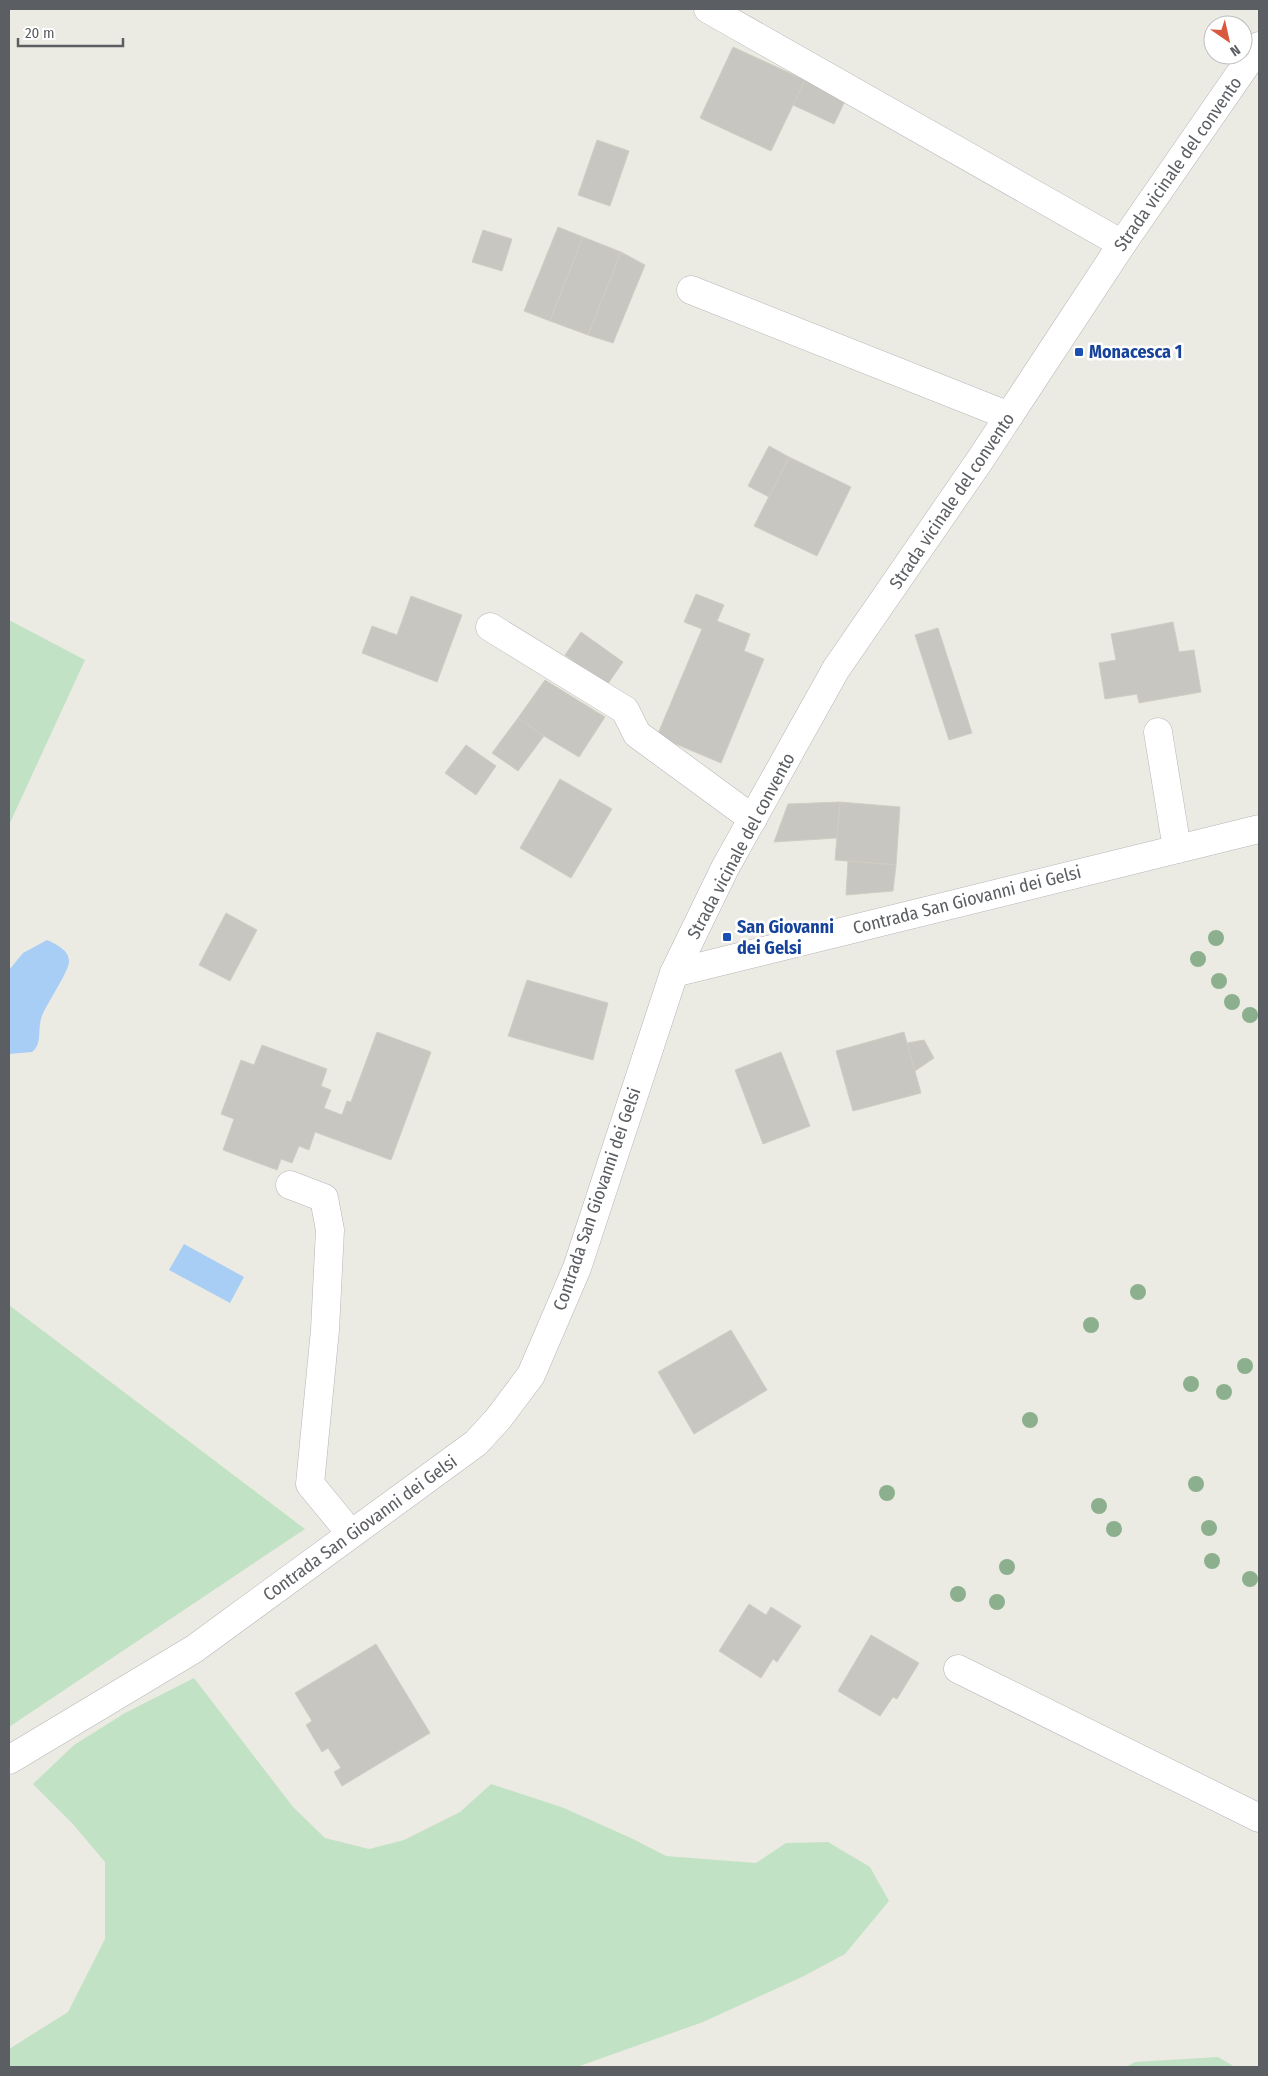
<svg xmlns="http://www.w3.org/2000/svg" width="1268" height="2076" viewBox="0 0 1268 2076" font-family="'Fira Sans Condensed',sans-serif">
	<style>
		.green { fill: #c2e2c5 }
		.water { fill: #a9cef6 }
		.building { fill: #c8c6c0; stroke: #d1cdc2 }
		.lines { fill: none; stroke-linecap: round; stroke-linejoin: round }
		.minor-casing { stroke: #b4b5b9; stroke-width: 29 }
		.minor { stroke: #fff; stroke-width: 28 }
		.tree { fill: #8cb08d }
		.transit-dot { fill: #1a4fb4; stroke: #fff; stroke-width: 2 }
		.labels { text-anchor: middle; stroke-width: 5; stroke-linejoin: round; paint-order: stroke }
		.street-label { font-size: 18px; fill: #5b5e62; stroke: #fff }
		.transit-label { font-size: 18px; font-weight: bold; fill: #164399; stroke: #fff; text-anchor: start }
	</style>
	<rect width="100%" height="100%" fill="#ecebe3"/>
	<g class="green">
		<path d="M9,620l76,40 -76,165z"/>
		<path d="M9,1305l296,224 -296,198z"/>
		<path d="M194,1678l99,129 32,31 44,11 35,-9 56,-28 31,-28 73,24 69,31 33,17 90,7 30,-20 42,-1 42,25 19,34 -44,53 -41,22 -101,46 -126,45h-568v-18l59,-37 37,-73v-77l-33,-39 -39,-39 41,-39 51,-32z"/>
		<path d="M1218,2057l17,10h-109l9,-5z"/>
	</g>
	<g class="water">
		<path d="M47,940c9,4 22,10 22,21 1,9 -22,42 -27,55 -5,12 1,28 -10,36l-23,2v-84l14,-17z"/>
		<path d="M184,1244l60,33 -14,26 -61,-33z"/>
	</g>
	<g class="building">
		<path d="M733,47l72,33 -34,71 -71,-33z"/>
		<path d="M805,80l41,19 -12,25 -41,-19z"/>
		<path d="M597,140l32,11 -19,55 -32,-11z"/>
		<path d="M558,227l25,10 -33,84 -26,-10z"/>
		<path d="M483,230l29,9 -10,32 -30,-9z"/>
		<path d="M583,237l38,15 -33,83 -38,-14z"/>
		<path d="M621,252l24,13 -32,78 -25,-8z"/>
		<path d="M769,446l20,11 -20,40 -21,-11z"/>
		<path d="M789,457l62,30 -34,69 -63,-30z"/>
		<path d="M696,594l28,11 -7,16 33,13 -6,17 20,8 -43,104 -64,-27 45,-107 -18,-7z"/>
		<path d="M411,596l51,19 -25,67 -75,-29 10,-27 25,9z"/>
		<path d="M1173,622l6,30 15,-2 7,42 -62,11 -2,-9 -32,5 -6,-36 17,-3 -5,-26z"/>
		<path d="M938,628l34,105 -23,7 -34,-105z"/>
		<path d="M581,632l42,30 -16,23 -42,-30z"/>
		<path d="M545,680l60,37 -26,40 -35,-21 -26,-18z"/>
		<path d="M518,718l26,18 -26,35 -26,-18z"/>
		<path d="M466,745l30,21 -20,29 -31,-22z"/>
		<path d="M560,779l52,30 -41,69 -51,-30z"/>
		<path d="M840,802l-3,36 -63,4 14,-38z"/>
		<path d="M840,802l60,5 -4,58 -61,-5z"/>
		<path d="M848,861l48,4 -3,26 -47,4z"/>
		<path d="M226,913l31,17 -27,51 -31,-16z"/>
		<path d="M527,980l81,23 -15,57 -85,-24z"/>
		<path d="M377,1032l54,20 -40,108 -76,-28 -6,18 -10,-4 -7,17 -11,-4 -4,11 -54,-20 11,-31 -13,-5 20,-54 13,5 8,-20 65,24 -6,17 10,4 -7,18 18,7 5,-14 4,1z"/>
		<path d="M904,1032l17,61 -68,18 -17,-60z"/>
		<path d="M924,1040l10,18 -19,13 -8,-28z"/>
		<path d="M781,1052l29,74 -47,18 -28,-74z"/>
		<path d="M731,1330l36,60 -73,44 -36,-62z"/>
		<path d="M749,1604l17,11 5,-8 30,19 -24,36 -4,-3 -12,19 -42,-27z"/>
		<path d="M871,1635l48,28 -22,36 -4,-2 -13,19 -42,-25z"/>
		<path d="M376,1644l54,89 -88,53 -8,-14 7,-4 -13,-20 -6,4 -16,-27 6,-4 -17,-28z"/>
	</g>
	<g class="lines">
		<defs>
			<g id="minor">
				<path d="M708,9l414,235"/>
				<path d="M691,290l318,126"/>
				<path d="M490,627l135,83 12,24 116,85"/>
				<path d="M1158,732l19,117"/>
				<path d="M674,973l585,-144"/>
				<path d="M290,1185l34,13 6,32 -5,100 -15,154 41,50"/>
				<path d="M958,1669l301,149"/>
				<path d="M9,1760l185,-111 282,-206 22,-24 33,-44 46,-107 97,-295 51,-105 111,-199 144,-209 142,-216 137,-198"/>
			</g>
		</defs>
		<use href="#minor" class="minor-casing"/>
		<use href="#minor" class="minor"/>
	</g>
	<g class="tree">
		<circle cx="1216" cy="938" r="8"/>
		<circle cx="1198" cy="959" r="8"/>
		<circle cx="1219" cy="981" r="8"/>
		<circle cx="1232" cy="1002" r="8"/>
		<circle cx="1250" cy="1015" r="8"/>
		<circle cx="1138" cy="1292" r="8"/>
		<circle cx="1091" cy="1325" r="8"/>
		<circle cx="1245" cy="1366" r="8"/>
		<circle cx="1191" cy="1384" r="8"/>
		<circle cx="1224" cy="1392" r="8"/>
		<circle cx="1030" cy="1420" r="8"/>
		<circle cx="1196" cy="1484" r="8"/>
		<circle cx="887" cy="1493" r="8"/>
		<circle cx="1099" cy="1506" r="8"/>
		<circle cx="1209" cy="1528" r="8"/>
		<circle cx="1114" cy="1529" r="8"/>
		<circle cx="1212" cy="1561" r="8"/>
		<circle cx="1007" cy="1567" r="8"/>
		<circle cx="1250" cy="1579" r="8"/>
		<circle cx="958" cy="1594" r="8"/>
		<circle cx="997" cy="1602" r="8"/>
	</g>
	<g class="transit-dot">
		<rect x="1074" y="347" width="10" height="10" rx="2.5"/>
		<rect x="722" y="932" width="10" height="10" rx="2.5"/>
	</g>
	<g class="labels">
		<g class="street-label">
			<text transform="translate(1178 164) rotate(-55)" y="6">Strada vicinale del convento</text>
			<text transform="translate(952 501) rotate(-56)" y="6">Strada vicinale del convento</text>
			<text transform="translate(741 846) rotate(-62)" y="6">Strada vicinale del convento</text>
			<text transform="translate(967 900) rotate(-14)" y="6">Contrada San Giovanni dei Gelsi</text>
			<text transform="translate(597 1199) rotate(-71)" y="6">Contrada San Giovanni dei Gelsi</text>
			<text transform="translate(360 1528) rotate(-36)" y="6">Contrada San Giovanni dei Gelsi</text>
		</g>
		<g class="transit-label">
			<text x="1089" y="358">Monacesca 1</text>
			<text x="737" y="933">San Giovanni<tspan x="737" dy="21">dei Gelsi</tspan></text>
		</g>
	</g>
	<rect width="1268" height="2076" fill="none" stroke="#5b5e62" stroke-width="20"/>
	<g transform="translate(1228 40) rotate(146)"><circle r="24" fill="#ffffff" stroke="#bdbfc0"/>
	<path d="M0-4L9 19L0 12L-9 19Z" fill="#d8593e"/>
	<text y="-8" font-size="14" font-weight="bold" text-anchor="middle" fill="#5b5e62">N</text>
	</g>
	<path d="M18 38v8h105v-8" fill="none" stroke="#5b5e62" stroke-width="2.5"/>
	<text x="25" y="38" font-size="15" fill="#5b5e62" stroke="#ffffff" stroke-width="4" paint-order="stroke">20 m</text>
</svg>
